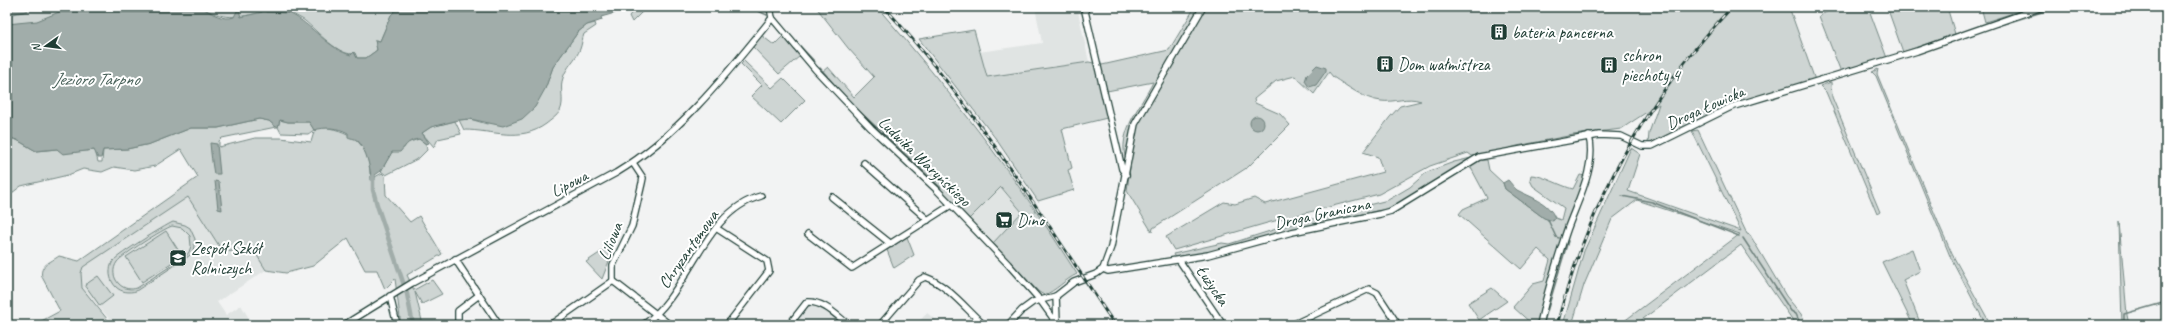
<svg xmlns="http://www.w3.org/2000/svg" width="2173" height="332" viewBox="0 0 2173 332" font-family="Caveat,sans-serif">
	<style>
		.built { fill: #e0e4e3 }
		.green { fill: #ced5d3; stroke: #768984; fill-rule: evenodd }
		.water { fill: #a1adaa; stroke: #6d807b }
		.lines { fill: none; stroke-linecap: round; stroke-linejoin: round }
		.stream { stroke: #6d807b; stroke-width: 1.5 }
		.canal { stroke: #a1adaa; stroke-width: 4.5 }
		.minor-casing { stroke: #1f3d34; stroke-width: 8 }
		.minor { stroke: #fff; stroke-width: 5.5 }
		.rail-casing { stroke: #1f3d34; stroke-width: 3 }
		.rail { stroke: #fff; stroke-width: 1.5; stroke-dasharray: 4.5; stroke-linecap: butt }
		.labels { text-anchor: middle; stroke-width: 4; stroke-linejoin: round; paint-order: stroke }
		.poi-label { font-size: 17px; fill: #1f3d34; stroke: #fff; text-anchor: start }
		.street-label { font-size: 17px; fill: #1f3d34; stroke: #fff }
		.water-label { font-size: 18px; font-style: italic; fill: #465f57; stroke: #fff }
	</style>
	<rect width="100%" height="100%" fill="#f2f3f3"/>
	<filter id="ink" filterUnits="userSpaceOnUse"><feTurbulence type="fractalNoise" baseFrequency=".025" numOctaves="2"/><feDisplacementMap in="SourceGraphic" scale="8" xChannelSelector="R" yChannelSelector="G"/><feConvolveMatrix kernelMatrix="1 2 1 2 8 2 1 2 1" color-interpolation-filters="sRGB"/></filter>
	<g filter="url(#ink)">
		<g class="built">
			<path d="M1035,7h42l12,55 -102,15 -8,-25 63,-9z"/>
			<path d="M1000,187l22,25 -30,32 -23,-25z"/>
			<path d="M188,197l35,55 30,-3 13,21 -49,32 9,13 15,-10 12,20h-138l-33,-37 -1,-15 2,-6z"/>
			<path d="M808,303l7,1 28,21h-52z"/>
			<path d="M927,313l10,8 4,4h-25z"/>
		</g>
		<g class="green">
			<path d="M7,7h69v2c-15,2 -27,9 -41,13 -9,2 -19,1 -28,2v-9l21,-4 -21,3z"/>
			<path d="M201,7h198l-8,8 -11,26 -5,-1 2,10 -11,8h-9l-2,-5c-14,6 -40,-24 -50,-32 -5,-4 -12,-5 -15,-11l-2,3 -22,-1 -2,-5 -2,5c-23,6 -40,8 -61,-5z"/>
			<path d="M637,7l5,5 -10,10 -3,-6z"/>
			<path d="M816,7h61c74,84 141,173 200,267 -13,6 -21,17 -33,21l-5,-3 -47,-48 30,-32 -21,-25 -32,32 -106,-102 -41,-45 6,-5 26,30 20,-20 -26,-29z"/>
			<path d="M1195,7h594l26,73 -86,26 -81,38 1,-11 10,-29 -38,25 -48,6 -56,11 -31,10h-14l-4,-3 -38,13 -51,28 -112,29 -93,27 -8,-13 58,-35 11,2 19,-6 11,6 118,-32 -5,-15 -15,-5 27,-35 10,-11 21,-5c-14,-5 -27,2 -40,0 -17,-2 -34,-15 -48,-24l-4,-5 -15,22 -19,-18 -19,5 -22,18 1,4 25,11 10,11 -42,42 -95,61 -1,4 -25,-41 3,-24c-19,-28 11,-60 23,-85l-51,10 5,26 -45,11 10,39 -4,2 6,20 -36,11 -42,-62 -77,-100 55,-9 13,47 102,-15 13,3 67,-15z"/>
			<path d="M1836,7h32l19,51 -46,14 -22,-56z"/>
			<path d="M1887,7h60l8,27 -52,18z"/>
			<path d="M1981,7h51l-47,15z"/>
			<path d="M595,23l1,3 -12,8c-2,5 -2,10 -4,15 -3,9 -14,18 -17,29 -4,10 2,23 -3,33 -3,5 -9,9 -14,13 -26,19 -53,6 -82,6l-5,-10 11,-1 17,5 58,-35 8,-22 25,-35 9,-7z"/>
			<path d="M761,35l13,10 9,-9 17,20 -21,18 -27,-28z"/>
			<path d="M744,61l28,27 11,-10 22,22 -24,24 -30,-28 11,-11 -21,-21z"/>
			<path d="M1878,69l-1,5 64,155 11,25 39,71h-5l-36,-69 -74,-180 -4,-4z"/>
			<path d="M1831,82l1,15 48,115 -3,2 -51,-122 -6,-6z"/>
			<path d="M259,119l10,2 7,6 -54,11 -3,3v6l36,-9h26l30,4 3,-10 5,-5c30,2 50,15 51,47l5,3 7,-4 3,3 1,19 24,27 9,-6 23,38 -35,21 7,15 18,-10 10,14 -20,10 -7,-12 8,33h-22l-6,-46 -10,10 -8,-19h-12l-17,-32 -35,28 -27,7 -20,-3 -13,-21 -30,3 -35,-55 -105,70 -2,6 1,15 30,37h-78l26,-14 -18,-34c-3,-12 9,-15 17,-21l20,5 119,-84 -17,-28 -26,17 -21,4 -20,-3 -12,5 -19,-3 -15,6 -47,11 -14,11v-60l10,3 19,11 21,-2 6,4 32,-3 3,12h4l1,-12 24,-1 23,-5 41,-16h27z"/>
			<path d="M280,120l8,2h22l4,8 -6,4 -27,-1 -3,-6z"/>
			<path d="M455,121l6,13 -23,5 -4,8 -12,-14 9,-6z"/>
			<path d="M1698,130l49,104 3,1 36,61 15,18 5,11h-10l-55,-80 -106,80h-16l121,-91 -103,-34 -25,19 -28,66 -12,40h-9l21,-74 47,-103 9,6 -12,37 113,40 -49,-100z"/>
			<path d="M419,139l7,5 1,6 -8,8 -33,17 -5,-4 11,-19 12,-4 3,-5z"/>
			<path d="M1471,158l-81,50 -100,22 -83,23 -32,5 -2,-4 49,-11 7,1 60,-19 99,-25 22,-13 17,-15 27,-10z"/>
			<path d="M1479,160h8l2,10 14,13 2,6 39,29 8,3 3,-3 6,2 3,-12 -31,-22 -3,-6 1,-5c11,0 30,11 42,14l7,-14 5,1 -18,45 -31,104h-3l-20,-18 20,-23 11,-3 6,-21 -12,-11 -17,20 -62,-55 4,-5 24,-11 -17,-32z"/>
			<path d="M173,222l12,3 5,3 5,11 -2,13 -4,4 -53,35c-7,2 -15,1 -20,-4 -7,-7 -8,-18 -3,-26 6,-7 51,-35 60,-39zM172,226l10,2 8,8 1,10 -2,6 -3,4 -49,32c-6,2 -13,1 -18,-4 -6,-6 -7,-15 -2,-22 5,-7 46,-33 55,-36z"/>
			<path d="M2119,222l8,93 2,10h-7z"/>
			<path d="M166,231l16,25 -40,26 -16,-25z"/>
			<path d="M907,237l7,18 -20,13 -7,-18z"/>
			<path d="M1912,249l8,22 -17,9 18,45h-8l-31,-63z"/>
			<path d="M604,250l7,6 -9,23 -16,-17z"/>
			<path d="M98,276l15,20 -13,10 -15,-21z"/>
			<path d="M1492,288l15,13 -28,19 -11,-17z"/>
		</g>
		<g class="water">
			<path d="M76,7h125c10,6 22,14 33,10l3,-6 2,-1 2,7 21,-5 2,-5 2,5 22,1 3,-3v4c20,10 39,36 60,41l3,-3 3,6h9l11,-8 -2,-10 5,1 11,-26 8,-8h222l-6,6 -14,4 1,3 -15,5 -9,7 -25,35 -8,22 -10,18 -13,12 -19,7 -33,-7 -11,1 -28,7 -9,6 7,10 -3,1 -7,-5c-10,1 -12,5 -19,13h-8l-11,19 -6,4v5h-4c0,-11 -5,-30 -12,-38 -3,-4 -7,-3 -11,-5v-4c-11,-6 -23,-6 -34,-3l-5,-8h-21l-8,-2 -2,7h-2l-7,-6 -10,-2 -41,9h-27l-41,16 -23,5 -24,1 -2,8h-3l-4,-8 -31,4 -6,-5 -21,2 -19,-11 -10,-3v-113l30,-3 27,-11 12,-1z"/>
			<path d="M1317,65l9,3v3l-10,14 -7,2 -4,-6 2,-6z"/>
			<circle cx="1257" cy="123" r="7"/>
			<path d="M210,143l7,1 3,30h-6c-2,-11 -3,-20 -4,-31z"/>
			<path d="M1508,180c3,3 6,8 9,10 13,7 32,12 38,28l-2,3 -9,-3 -39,-29 -2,-6z"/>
			<path d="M215,181l4,1 3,28 -4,-1z"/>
		</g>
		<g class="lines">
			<g class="stream">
				<path d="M750,7l17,8"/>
				<path d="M1997,26l61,-19"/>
				<path d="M787,32l28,30"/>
				<path d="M820,68l26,30"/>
				<path d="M856,108l85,80"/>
				<path d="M933,180l16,2"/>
				<path d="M1622,196l30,6 87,34"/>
				<path d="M1548,220l8,17 3,1"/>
				<path d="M1743,238l48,73 5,3 4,9"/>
				<path d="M1543,325l25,-84 -3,-1"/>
				<path d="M2124,325v-11l42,-12"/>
			</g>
			<path class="canal" d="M373,175v15l4,15 30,89 6,31"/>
			<defs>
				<g id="minor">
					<path d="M770,7l2,11"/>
					<path d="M1084,7l38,162 4,6"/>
					<path d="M772,18l43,51 56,59 65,61 72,75 32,36 18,25"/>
					<path d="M864,163l64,57"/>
					<path d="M832,197l59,47"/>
					<path d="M716,228l51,33 2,10 -42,54"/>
					<path d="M808,234l44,34 99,-63"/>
					<path d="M455,259l44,66"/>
					<path d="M1179,260l44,65"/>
					<path d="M1103,269l5,2 100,-16 84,-23 88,-18 11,-3 88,-54 120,-22 22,1 21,10h10l79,-39 186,-56 125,-44"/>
					<path d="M613,281v-16l19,-39 10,-43 1,-5 -10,-15"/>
					<path d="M613,281l57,44"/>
					<path d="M390,296l7,29"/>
					<path d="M1056,296l1,26"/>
					<path d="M344,325l68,-42 204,-110c63,-38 110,-98 156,-155"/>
					<path d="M458,325v-14l21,-16"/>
					<path d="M550,325l63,-44"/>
					<path d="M643,325c48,-33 59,-113 118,-129"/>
					<path d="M789,325l18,-23c17,-1 30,14 42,23"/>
					<path d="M880,325l39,-45 6,-3c23,8 41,32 59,48"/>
					<path d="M1008,325l14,-15 11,-8 23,-6 18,-14 22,-8 7,-5 8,-22 24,-123 68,-117"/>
					<path d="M1292,325l77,-36 8,4 21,32"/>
					<path d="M1540,325c6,-31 16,-61 26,-92 10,-30 31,-65 23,-97"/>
				</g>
			</defs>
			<use href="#minor" class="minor-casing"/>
			<use href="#minor" class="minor"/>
			<defs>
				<g id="rail">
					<path d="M884,7c89,97 158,209 231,318"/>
					<path d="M1557,325c31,-120 90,-228 175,-318"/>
				</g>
			</defs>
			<use href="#rail" class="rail-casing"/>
			<use href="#rail" class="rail"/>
		</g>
	</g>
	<defs>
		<symbol id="building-square" viewBox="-11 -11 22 22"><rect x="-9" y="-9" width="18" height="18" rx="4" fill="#1f3d34" stroke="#fff"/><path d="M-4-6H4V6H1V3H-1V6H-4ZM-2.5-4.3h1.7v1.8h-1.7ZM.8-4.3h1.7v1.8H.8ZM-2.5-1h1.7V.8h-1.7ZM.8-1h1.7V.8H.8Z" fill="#fff"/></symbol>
		<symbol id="supermarket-square" viewBox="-11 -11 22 22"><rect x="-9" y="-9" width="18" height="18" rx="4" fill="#1f3d34" stroke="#fff"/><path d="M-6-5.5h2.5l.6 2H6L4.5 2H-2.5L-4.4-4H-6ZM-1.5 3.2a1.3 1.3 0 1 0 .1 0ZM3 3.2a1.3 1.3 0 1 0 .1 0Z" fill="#fff"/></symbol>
		<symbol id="school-square" viewBox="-11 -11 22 22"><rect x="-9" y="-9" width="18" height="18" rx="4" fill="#1f3d34" stroke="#fff"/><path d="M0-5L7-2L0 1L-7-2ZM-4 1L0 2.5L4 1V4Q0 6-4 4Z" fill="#fff"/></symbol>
	</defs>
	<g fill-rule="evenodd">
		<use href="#building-square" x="1489" y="22" width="20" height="20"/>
		<use href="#building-square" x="1375" y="54" width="20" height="20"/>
		<use href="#building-square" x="1599" y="55" width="20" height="20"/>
		<use href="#supermarket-square" x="994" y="210" width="20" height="20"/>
		<use href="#school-square" x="168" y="248" width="20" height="20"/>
	</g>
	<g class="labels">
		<g class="poi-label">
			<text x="1512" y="38">bateria pancerna</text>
			<text x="1622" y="61">schron<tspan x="1622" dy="20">piechoty 4</tspan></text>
			<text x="1398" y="70">Dom wałmistrza</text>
			<text x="1017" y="226">Dino</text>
			<text x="191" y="254">Zespół Szkół<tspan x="191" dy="20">Rolniczych</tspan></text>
		</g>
		<g class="street-label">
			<text transform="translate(1705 107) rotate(-24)" y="6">Droga Łowicka</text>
			<text transform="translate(925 161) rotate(44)" y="6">Ludwika Waryńskiego</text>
			<text transform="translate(569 183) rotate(-28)" y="6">Lipowa</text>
			<text transform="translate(1322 213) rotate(-12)" y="6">Droga Graniczna</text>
			<text transform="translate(610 241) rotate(-68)" y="6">Liliowa</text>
			<text transform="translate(688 249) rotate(-55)" y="6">Chryzantemowa</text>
			<text transform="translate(1213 285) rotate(56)" y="6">Łużycka</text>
		</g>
		<g class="water-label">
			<text x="96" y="85">Jezioro Tarpno</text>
		</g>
	</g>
	<rect width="2173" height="332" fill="none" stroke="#fff" stroke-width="24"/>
	<rect x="12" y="12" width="2149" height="308" fill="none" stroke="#1f3d34" stroke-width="1.5" filter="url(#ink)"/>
	<g transform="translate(46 46) rotate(256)" stroke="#ffffff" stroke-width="3" paint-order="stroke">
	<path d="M0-3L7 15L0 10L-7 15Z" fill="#1f3d34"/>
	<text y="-6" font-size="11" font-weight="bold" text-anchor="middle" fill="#1f3d34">N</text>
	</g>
</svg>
